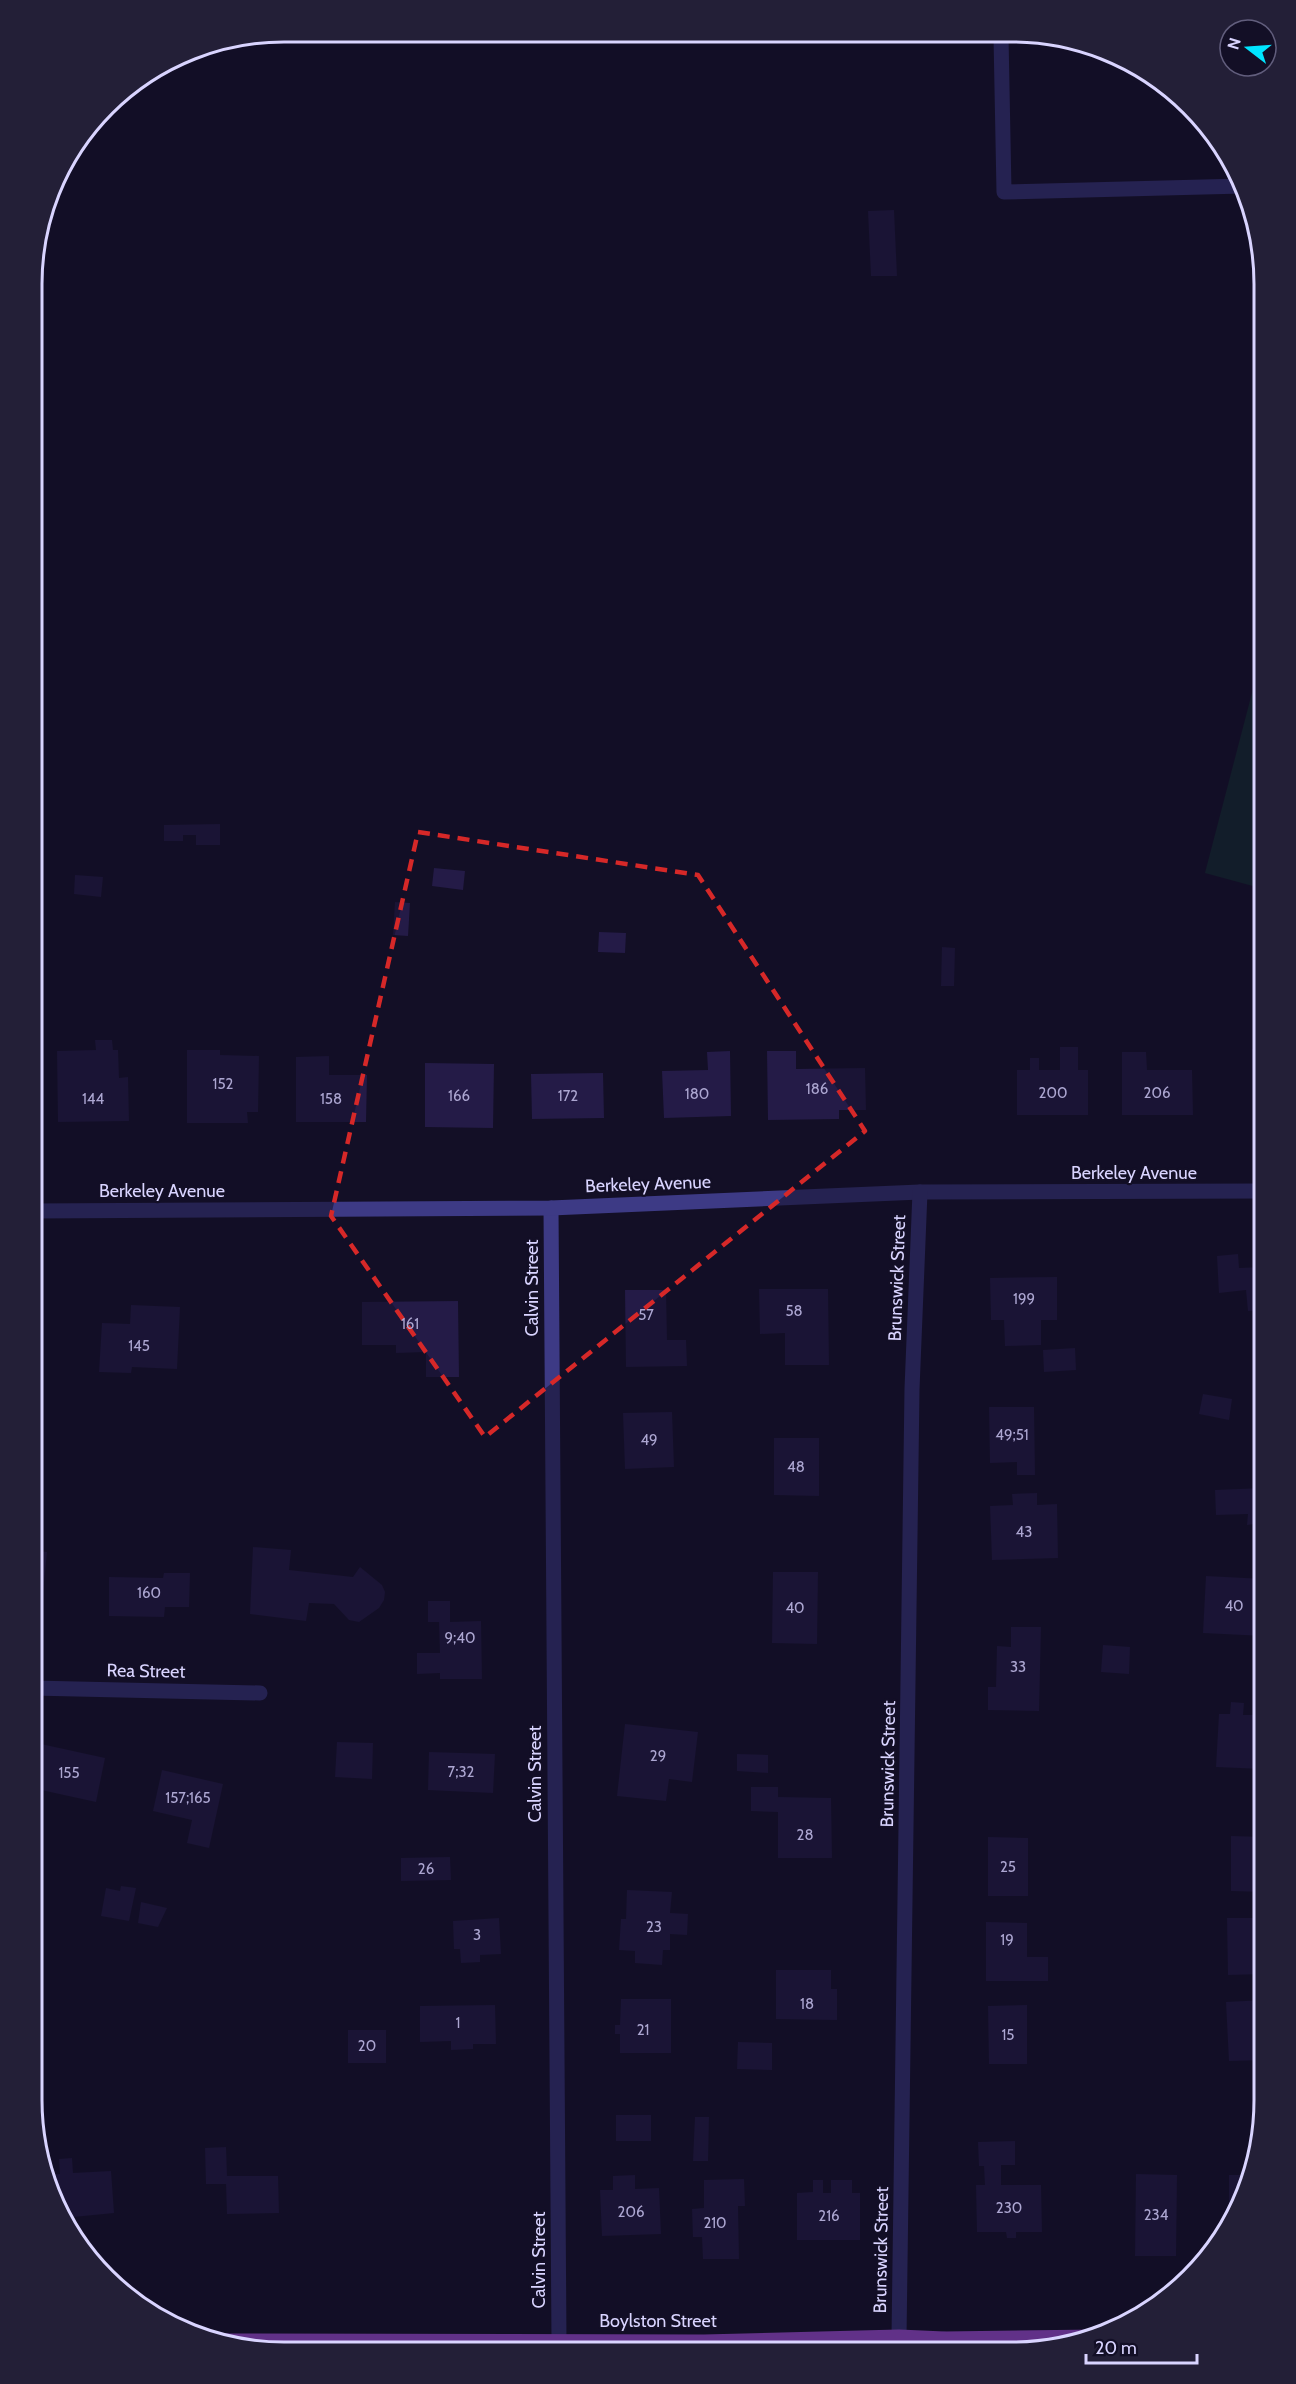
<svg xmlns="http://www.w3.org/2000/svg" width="1296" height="2384" viewBox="0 0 1296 2384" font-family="Cabin,sans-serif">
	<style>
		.green { fill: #12302f }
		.building { fill: #241b47 }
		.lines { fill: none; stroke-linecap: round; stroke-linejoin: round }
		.minor { stroke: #3d3a85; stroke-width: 15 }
		.major { stroke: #c25bff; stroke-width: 15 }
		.marked { fill: none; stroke: #d62828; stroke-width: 4.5; stroke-dasharray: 12 8; stroke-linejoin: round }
		.labels { text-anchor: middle; stroke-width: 4.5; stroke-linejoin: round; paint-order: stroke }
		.number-label { font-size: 15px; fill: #aca6d1 }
		.street-label { font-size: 18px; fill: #d9d4ff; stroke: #130f26 }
		.rim { fill: none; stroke: #d9d4ff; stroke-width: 3 }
	</style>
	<rect width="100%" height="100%" fill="#130f26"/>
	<path class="green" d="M1264,647v242l-59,-16z"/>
	<g class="building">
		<path d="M894,210l3,66h-26l-3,-65z"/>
		<path d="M220,824v21h-24v-10h-13v6h-19v-16z"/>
		<path d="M434,868l31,3 -2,19 -31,-4z"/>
		<path d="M75,875l28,2 -2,20 -27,-3z"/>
		<path d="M395,902l15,1 -2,33 -15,-1z"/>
		<path d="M599,932l27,1 -1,20 -27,-1z"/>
		<path d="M942,947l13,1 -1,38h-13z"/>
		<path d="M95,1040h17l1,10h5l1,28 9,-1 1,44 -71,1 -1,-71 39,-1z"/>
		<path d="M1060,1047h18v23h10v45h-71v-45h13v-12h9v12h21z"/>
		<path d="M1252,1049h12v66h-11z"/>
		<path d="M187,1050h33v5l39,1 -1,56h-11l1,11h-61z"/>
		<path d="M730,1051l1,65 -67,2 -2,-47 46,-1 -1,-18z"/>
		<path d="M767,1051h29v18l69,-1 1,42h-27v9l-71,1z"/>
		<path d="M1122,1052h24l1,18h45l1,45h-71z"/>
		<path d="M329,1056v19h38l-1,47h-70v-65z"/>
		<path d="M425,1063l69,1 -1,64 -68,-1z"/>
		<path d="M603,1073l1,45 -72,1 -1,-45z"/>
		<path d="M1238,1254l1,14 25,-1v43l-16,1 -2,-21 -27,3 -2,-37z"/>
		<path d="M1057,1277v43h-16v25l-36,1 -1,-26h-13l-1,-42z"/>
		<path d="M759,1289h69l1,76h-44v-32l-25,1z"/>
		<path d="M625,1290h41l1,50h19l1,26 -61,1z"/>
		<path d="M458,1301l1,76h-33v-25l-30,1v-8h-34v-43z"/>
		<path d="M131,1305l49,2 -3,62 -45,-2 -1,6 -32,-1 3,-49 28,1z"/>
		<path d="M1075,1348l1,22 -32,2 -1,-22z"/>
		<path d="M1203,1394l29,5 -3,21 -30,-6z"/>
		<path d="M989,1407h45l1,68h-18v-13l-27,1z"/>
		<path d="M672,1412l2,55 -49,2 -2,-56z"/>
		<path d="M774,1438h45v58l-45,-1z"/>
		<path d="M1264,1488v44l-9,1 -1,-9 -7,1 1,-11 -32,1 -1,-25z"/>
		<path d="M1037,1493v12l20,-1 1,54 -66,2 -2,-54 23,-1 -1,-11z"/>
		<path d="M253,1547l38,3 -2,20 64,7 7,-10 22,18 3,7 -1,8 -5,8 -20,14 -10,-2 -15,-16 -25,-1 -3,18 -56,-7z"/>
		<path d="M32,1550l15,2 -4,40 -11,-1z"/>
		<path d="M773,1572h45l-1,72 -45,-1z"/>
		<path d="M164,1573h26l-1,34h-24l-1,10 -55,-1v-39l54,1z"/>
		<path d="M1206,1576l58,3v57l-61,-3z"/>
		<path d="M428,1601h22v21l31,-1 1,58h-42v-6l-23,1v-21h23l-1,-31h-11z"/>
		<path d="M1011,1627h30l-2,84 -51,-1v-23h8l1,-41 14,1z"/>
		<path d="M1103,1645l27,2 -1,27 -28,-2z"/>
		<path d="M1231,1702l13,1 -1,12h21l-1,54 -47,-2 3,-53h11z"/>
		<path d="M625,1724l73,8 -6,50 -23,-3 -3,22 -49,-5z"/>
		<path d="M337,1742l36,1 -1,36 -37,-2z"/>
		<path d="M41,1744l64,14 -9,44 -64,-14z"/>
		<path d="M429,1752l66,2 -2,39 -65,-3z"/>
		<path d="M737,1754l31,1v18l-31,-2z"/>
		<path d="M162,1770l61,14 -14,64 -22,-5 5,-23 -39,-9z"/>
		<path d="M751,1787h27v10l53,1 1,60h-54v-46l-27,-1z"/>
		<path d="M1231,1836l33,1v55l-33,-1z"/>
		<path d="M988,1837l40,1v58h-40z"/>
		<path d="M32,1851l10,1 -5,53 -5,-1z"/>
		<path d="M450,1857l1,23 -50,1v-23z"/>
		<path d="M121,1886l15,2 -7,33 -28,-5 5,-28 14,3z"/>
		<path d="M627,1890l45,2 -2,21 18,1 -1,21 -17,-1v16h-7l-1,15 -27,-2v-12l-16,-1 2,-31h5z"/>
		<path d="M141,1902l26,6 -9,19 -20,-4z"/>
		<path d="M499,1918l2,36 -21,1v7l-19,1 -1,-14h-6l-1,-28z"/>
		<path d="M1227,1918h37v56l-36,1z"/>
		<path d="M986,1922l41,1v34h21v24h-62z"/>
		<path d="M776,1970h55v19h6v31l-61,-1z"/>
		<path d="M621,1999h50v54h-51v-19h-5v-9h5z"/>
		<path d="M1264,2000v60l-35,1 -3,-59z"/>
		<path d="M495,2005l1,39h-23v5l-22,1v-9l-31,1v-36z"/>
		<path d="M1027,2005v59h-38l-1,-58z"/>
		<rect x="348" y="2030" width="38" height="33"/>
		<path d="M738,2042l34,1v27l-35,-1z"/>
		<rect x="616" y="2115" width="35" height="26"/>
		<path d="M695,2117h14l-1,44h-15z"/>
		<path d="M1015,2141v24h-14v20h40l1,47h-26v6h-9l-1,-6h-29l-1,-47h9l-1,-19h-5l-1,-24z"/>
		<path d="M226,2147l1,29h51l1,37 -52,1 -1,-30h-20l-1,-36z"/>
		<path d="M40,2151h6l2,24 12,-1 -1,-15 13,-1 1,15 38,-2 3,42 -51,5 -18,-37z"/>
		<path d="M1136,2174l41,1 -1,81h-41z"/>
		<path d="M635,2175v14l24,-1 2,46 -59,2 -2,-46h13v-14z"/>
		<path d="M1229,2175h21l-5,21 -16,29z"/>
		<path d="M744,2179l1,27h-7l1,53h-36l-1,-22h-9l-1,-28 12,-1v-28z"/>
		<path d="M813,2180h10v13h8v-13h21v13h8v47h-63v-47l16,-1z"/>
	</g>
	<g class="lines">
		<g class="minor">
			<path d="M1001,36l3,156 239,-6"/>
			<path d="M551,1208l8,1133"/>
			<path d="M33,1211l518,-3 369,-16 344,-1"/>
			<path d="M32,1688l228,5"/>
			<path d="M899,2337l13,-948 8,-197"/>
			<path d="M944,2339l5,13"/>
		</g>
		<path class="major" d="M219,2341l485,1 195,-5 45,2 152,-2"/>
	</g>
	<path d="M0 0H1296V2384H0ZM418,832l280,43 167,256 -380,306 -154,-221z" fill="#130f26" fill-opacity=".55" fill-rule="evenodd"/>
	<path class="marked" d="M418,832l280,43 167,256 -380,306 -154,-221z"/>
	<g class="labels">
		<g class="number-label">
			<text x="223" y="1089">152</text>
			<text x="817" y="1094">186</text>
			<text x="1053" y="1098">200</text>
			<text x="1157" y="1098">206</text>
			<text x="697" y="1099">180</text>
			<text x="459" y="1101">166</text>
			<text x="568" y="1101">172</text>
			<text x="93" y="1104">144</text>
			<text x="331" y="1104">158</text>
			<text x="1024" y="1304">199</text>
			<text x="794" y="1316">58</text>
			<text x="646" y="1320">57</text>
			<text x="410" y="1329">161</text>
			<text x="139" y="1351">145</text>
			<text x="1012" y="1440">49;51</text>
			<text x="649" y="1445">49</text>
			<text x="796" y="1472">48</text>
			<text x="1024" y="1537">43</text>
			<text x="149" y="1598">160</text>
			<text x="1234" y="1611">40</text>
			<text x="795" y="1613">40</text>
			<text x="460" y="1643">9;40</text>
			<text x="1018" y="1672">33</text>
			<text x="658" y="1761">29</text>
			<text x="461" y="1777">7;32</text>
			<text x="69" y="1778">155</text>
			<text x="188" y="1803">157;165</text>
			<text x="805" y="1840">28</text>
			<text x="1008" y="1872">25</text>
			<text x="426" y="1874">26</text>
			<text x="654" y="1932">23</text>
			<text x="477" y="1940">3</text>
			<text x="1007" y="1945">19</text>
			<text x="807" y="2009">18</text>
			<text x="458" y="2028">1</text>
			<text x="643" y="2035">21</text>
			<text x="1008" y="2040">15</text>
			<text x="367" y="2051">20</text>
			<text x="1009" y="2213">230</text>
			<text x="631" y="2217">206</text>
			<text x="1156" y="2220">234</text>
			<text x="829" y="2221">216</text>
			<text x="715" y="2228">210</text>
		</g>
		<g class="street-label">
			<text x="1134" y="1179">Berkeley Avenue</text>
			<text transform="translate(648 1184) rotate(-2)" y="6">Berkeley Avenue</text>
			<text x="162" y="1197">Berkeley Avenue</text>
			<text transform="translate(897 1278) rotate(-88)" y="6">Brunswick Street</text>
			<text transform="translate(532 1288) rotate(-90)" y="6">Calvin Street</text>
			<text transform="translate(146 1671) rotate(1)" y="6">Rea Street</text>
			<text transform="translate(888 1764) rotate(-89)" y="6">Brunswick Street</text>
			<text transform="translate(535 1774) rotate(-90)" y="6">Calvin Street</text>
			<text transform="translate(881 2250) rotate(-89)" y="6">Brunswick Street</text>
			<text transform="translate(539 2260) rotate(-90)" y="6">Calvin Street</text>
			<text x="658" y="2327">Boylston Street</text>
		</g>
	</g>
	<path d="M0 0H1296V2384H0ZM284 42H1012A242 242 0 0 1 1254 284V2100A242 242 0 0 1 1012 2342H284A242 242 0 0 1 42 2100V284A242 242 0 0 1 284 42Z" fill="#231f37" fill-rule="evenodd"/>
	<path class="rim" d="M284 42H1012A242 242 0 0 1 1254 284V2100A242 242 0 0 1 1012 2342H284A242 242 0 0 1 42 2100V284A242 242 0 0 1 284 42Z"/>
	<g transform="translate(1248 48) rotate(287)"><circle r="28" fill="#130f26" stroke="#625e7d" stroke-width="1.5"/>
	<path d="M0-4.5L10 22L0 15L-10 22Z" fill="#00e5ff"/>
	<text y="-9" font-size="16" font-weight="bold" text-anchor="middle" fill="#d9d4ff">N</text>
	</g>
	<path d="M1086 2354v9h111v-9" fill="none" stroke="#d9d4ff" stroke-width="3"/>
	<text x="1095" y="2354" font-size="18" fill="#d9d4ff" stroke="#130f26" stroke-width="4.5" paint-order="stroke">20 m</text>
</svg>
